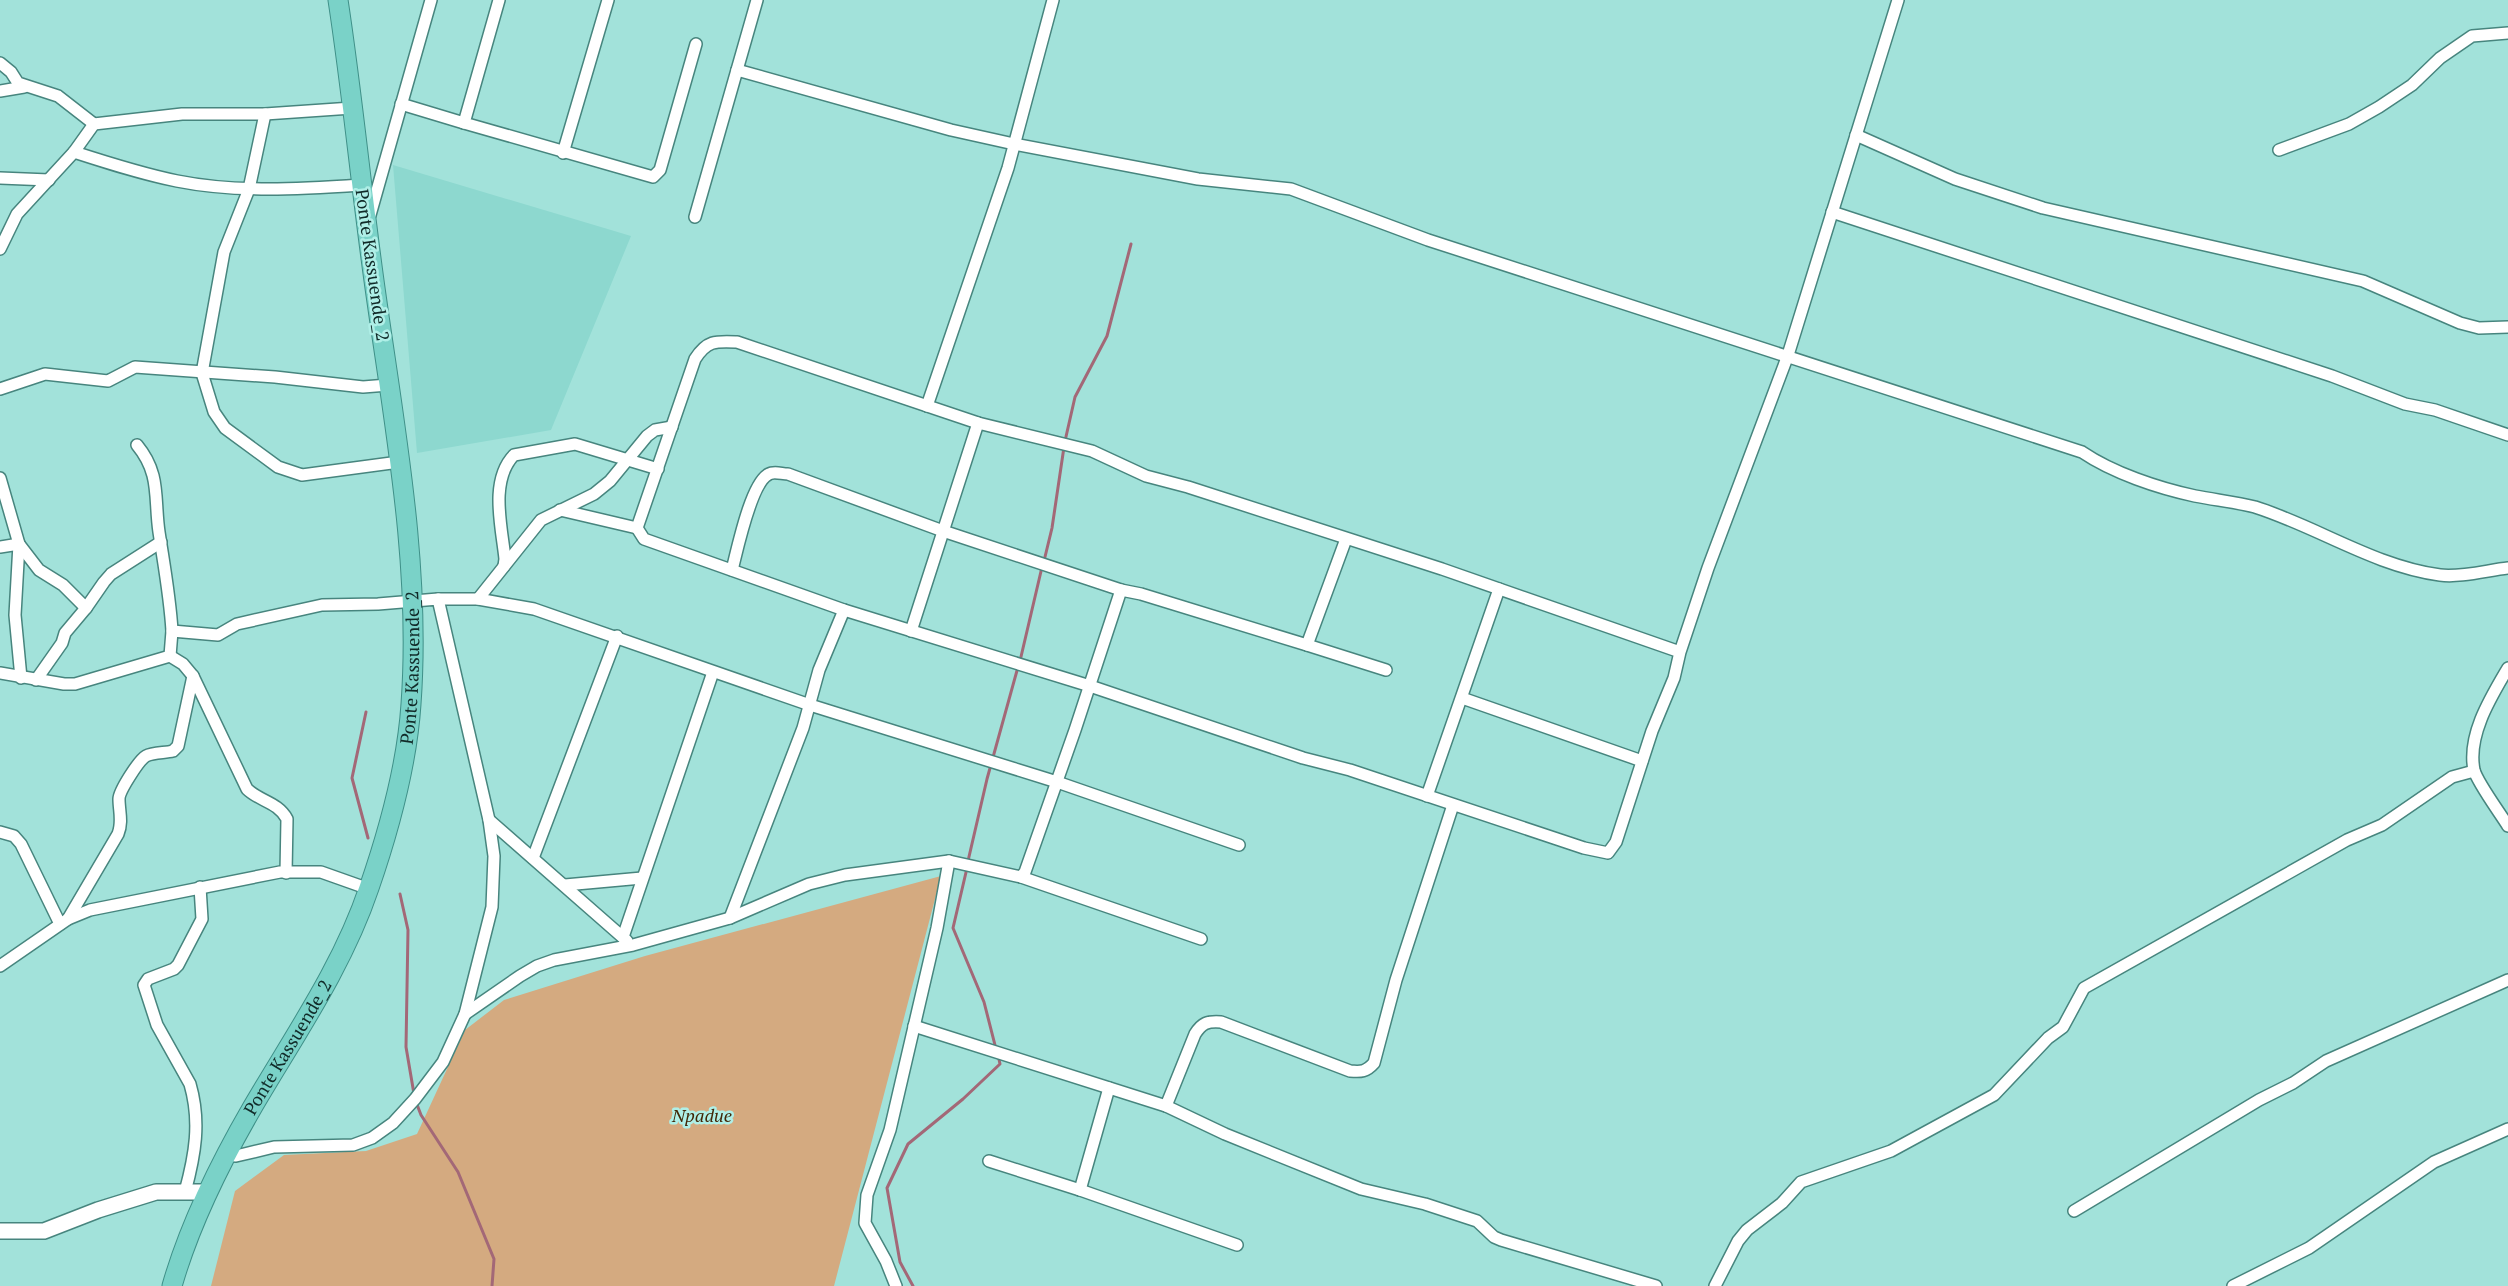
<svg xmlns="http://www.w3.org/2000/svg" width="2508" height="1286" viewBox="0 0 2508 1286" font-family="'PT Serif',serif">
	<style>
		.built { fill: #8dd8cf }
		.green { fill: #d4aa80 }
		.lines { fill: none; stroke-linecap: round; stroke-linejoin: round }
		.stream { stroke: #a36877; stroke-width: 3 }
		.minor-casing { stroke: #47857e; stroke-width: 14 }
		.tertiary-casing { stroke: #47857e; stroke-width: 18 }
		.trunk-casing { stroke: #3f9088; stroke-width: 21 }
		.minor { stroke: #fff; stroke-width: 11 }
		.tertiary { stroke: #fff; stroke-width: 15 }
		.trunk { stroke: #7ad2c8; stroke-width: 19 }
		.labels { text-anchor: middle; stroke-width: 5; stroke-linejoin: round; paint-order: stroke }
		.street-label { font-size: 18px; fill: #112b29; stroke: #afefe7 }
		.park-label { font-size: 18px; font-style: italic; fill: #422707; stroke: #afefe7 }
	</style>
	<rect width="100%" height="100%" fill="#a2e2da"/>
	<path class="built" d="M393,165l238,71 -80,194 -134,23z"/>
	<path class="green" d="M941,876l-107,410h-623l24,-95 49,-36 82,-4 51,-17 48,-104 39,-30 141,-44z"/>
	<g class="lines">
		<g class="stream">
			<path d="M1065,441l10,-44 32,-61 24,-92"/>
			<path d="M1044,561l8,-33 12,-81"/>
			<path d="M1020,661l22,-94"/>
			<path d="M366,712l-14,66 16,60"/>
			<path d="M968,861l19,-82 31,-112"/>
			<path d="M967,868l-14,60 31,74 12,47"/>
			<path d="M400,894l8,36 -2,117 8,47"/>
			<path d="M416,1102l5,13 37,57 36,87 -2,27"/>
			<path d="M913,1286l-13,-24 -13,-74 21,-44 55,-45 37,-35 -2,-9"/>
		</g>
		<defs>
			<g id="minor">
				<path d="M499,0l-35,123 189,54 7,-7 36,-126"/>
				<path d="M0,63l11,9 7,11 40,13 36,28"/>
				<path d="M737,70l214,60 63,14 184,35 93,10 137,51 654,212c31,21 76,36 113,44 20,4 41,6 60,11 63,20 119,59 185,68 19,3 49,-5 68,-7"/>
				<path d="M0,91l24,-4"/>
				<path d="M401,104l63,19"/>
				<path d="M265,114l-16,75 -25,63 -22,121 12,39 11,16 53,39 24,8 97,-13"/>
				<path d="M1856,135l99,44 88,29 320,73 97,42 19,5 29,-1"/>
				<path d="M2279,150l70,-26 30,-17 33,-22 28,-27 32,-22 36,-3"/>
				<path d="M74,152c34,11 68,22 103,29 60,12 124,8 184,4"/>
				<path d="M563,153l45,-153"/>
				<path d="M0,178l49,2"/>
				<path d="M1832,212l500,164 73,28 30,6 73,25"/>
				<path d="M370,215l61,-215"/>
				<path d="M695,217l62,-217"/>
				<path d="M0,249l17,-35 57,-62 20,-28 88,-10h83l87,-6"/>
				<path d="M0,389l45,-15 63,7 27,-14 140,10 88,10 25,-2"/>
				<path d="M927,406l81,-238 45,-168"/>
				<path d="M137,445c24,29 17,53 22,87 5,33 11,65 13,99"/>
				<path d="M0,478l19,66 -4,71 6,63"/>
				<path d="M560,510l77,18"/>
				<path d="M0,547l19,-3 20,26 24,15 23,23"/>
				<path d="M504,566l1,-7c-3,-31 -16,-78 9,-104l61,-11 83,25"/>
				<path d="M732,570c5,-19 19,-88 37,-96 5,-3 13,0 19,0l155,57 178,59"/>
				<path d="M438,599h40l56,10 276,96 247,77 182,63"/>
				<path d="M478,599l63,-79 53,-26 16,-13 37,-45 8,-6 17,-3"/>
				<path d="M911,631l67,-208"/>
				<path d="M1307,645l79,25"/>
				<path d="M1680,652l-238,-83 -254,-82 -42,-11 -54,-25 -114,-28 -241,-81c-21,-1 -30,-2 -42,17l-58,169 7,11 200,71 246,76 213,72 47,12 234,78 24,5 8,-11 36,-111 22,-53 6,-26 28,-84 80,-213 110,-355"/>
				<path d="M170,656l2,-25 46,4 19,-11 85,-19 56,-1 60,-5 51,221 5,36 -2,51 -27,107 -22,48 -28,37 -22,24 -21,15 -19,7 -79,2 -38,9 -10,-1"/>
				<path d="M2508,668c-17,29 -41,67 -34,102 3,12 26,43 34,56"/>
				<path d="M0,673l64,11h11l95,-28 13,8 10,12 54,113c12,12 31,13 40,30l-1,54"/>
				<path d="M36,680l26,-37 3,-10 21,-25 18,-26 7,-8 50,-32"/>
				<path d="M1462,698l180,63"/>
				<path d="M1427,796l72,-207"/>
				<path d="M1453,805l-57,175 -22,83c-8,9 -13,9 -24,8l-129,-49c-14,-1 -19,1 -26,12l-29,72 59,28 136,55 64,15 52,17 17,16 7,3 155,46"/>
				<path d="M489,820l138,121"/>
				<path d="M0,832l14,4 7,8 39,80"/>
				<path d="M533,858l84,-222"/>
				<path d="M1021,877l4,-5 50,-142 46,-140 20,4 166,51 39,-106"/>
				<path d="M565,885l77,-7"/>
				<path d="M730,918l73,-190 16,-58 25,-60"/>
				<path d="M68,919l50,-85c5,-12 1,-23 1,-35 0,-8 20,-39 27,-43 7,-4 19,-3 27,-5l5,-5 15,-70"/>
				<path d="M623,937l90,-265"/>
				<path d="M0,966l68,-47 22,-9 190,-38h41l48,17"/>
				<path d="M465,1014l55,-38 17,-10 17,-6 79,-15 97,-27 79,-34 36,-9 104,-14 72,16 180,62"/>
				<path d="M914,1026l252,80"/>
				<path d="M989,1161l91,29 157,55"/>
				<path d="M1080,1190l29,-102"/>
				<path d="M185,1192c10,-37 16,-70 5,-108l-33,-59 -13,-40 4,-6 26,-10 4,-4 24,-46 -2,-32"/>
				<path d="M2074,1211l185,-111 34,-17 33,-22 182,-81"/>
				<path d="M896,1286l-10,-25 -21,-38 2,-28 23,-65 47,-202 12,-67"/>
				<path d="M1715,1286l23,-45 9,-11 35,-27 19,-21 90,-31 103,-56 54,-57 15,-11 21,-39 263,-148 35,-15 70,-48 22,-6"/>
				<path d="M2233,1286l76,-38 125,-86 74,-33"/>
			</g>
			<path id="tertiary" d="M0,1231h44l54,-21 58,-18h50"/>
			<g id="trunk">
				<path id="s1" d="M172,1286c18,-63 47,-121 80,-178 42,-72 90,-140 117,-220 20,-58 38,-122 42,-184 10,-137 -16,-274 -35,-409 -14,-98 -23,-197 -38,-295"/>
			</g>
		</defs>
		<use href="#minor" class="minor-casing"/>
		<use href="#tertiary" class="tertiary-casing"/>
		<use href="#trunk" class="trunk-casing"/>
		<use href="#minor" class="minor"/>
		<use href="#tertiary" class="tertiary"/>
		<use href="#trunk" class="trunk"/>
	</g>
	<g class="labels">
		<g class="street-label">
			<text transform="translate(372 265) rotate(82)" y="6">Ponte Kassuende_2</text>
			<text dy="6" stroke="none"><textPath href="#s1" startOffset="671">Ponte Kassuende_2</textPath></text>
			<text dy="6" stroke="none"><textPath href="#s1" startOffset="266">Ponte Kassuende_2</textPath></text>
		</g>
		<g class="park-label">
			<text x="702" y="1122">Npadue</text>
		</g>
	</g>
</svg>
